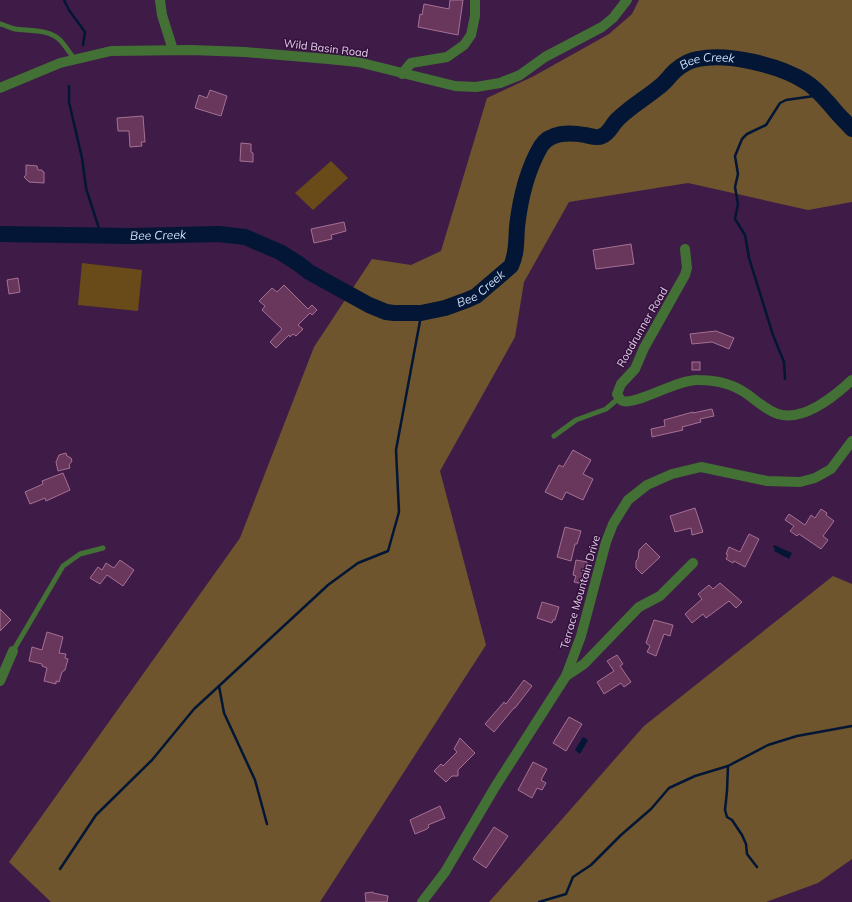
<svg xmlns="http://www.w3.org/2000/svg" width="852" height="902" viewBox="0 0 852 902" font-family="Mulish,sans-serif">
	<style>
		.green { fill: #684b18 }
		.forest { fill: #6e552d }
		.water { fill: #031635 }
		.lines { fill: none; stroke-linecap: round; stroke-linejoin: round }
		.stream { stroke: #031635; stroke-width: 2.5 }
		.river { stroke: #031635; stroke-width: 16 }
		.building { fill: #69375b; stroke: #a67095 }
		.lane { stroke: #437035; stroke-width: 5 }
		.street { stroke: #437035; stroke-width: 10 }
		.labels { text-anchor: middle; stroke-width: 3; stroke-linejoin: round; paint-order: stroke }
		.street-label { font-size: 11px; fill: #e2cde8; stroke: #33113c }
		.water-label { font-size: 12px; font-style: italic; fill: #cfdff8; stroke: #33113c }
	</style>
	<rect width="100%" height="100%" fill="#3e1c47"/>
	<g class="green">
		<path d="M331,161l17,17 -35,32 -18,-17z"/>
		<path d="M82,263l60,7 -4,41 -60,-6z"/>
	</g>
	<g class="forest">
		<path d="M639,0h213v202l-44,8 -120,-27 -119,19 -45,80 -9,55 -75,134 46,174 -166,257h-269l-42,-40 231,-324 74,-191 58,-88 39,6 30,-14 46,-153 47,-22 75,-42 23,-20z"/>
		<path d="M833,576l19,8v275l-34,24 -52,19h-277l155,-176z"/>
	</g>
	<g class="water">
		<path d="M774,545l18,8 -3,6 -15,-8 1,-2 -2,-2z"/>
		<path d="M583,737l5,3 -8,14 -5,-4z"/>
	</g>
	<g class="lines">
		<g class="stream">
			<path d="M64,0l5,10 16,22 -2,13"/>
			<path d="M69,86v16l13,56 4,30 15,47"/>
			<path d="M785,379l-1,-17 -11,-27 -24,-77 -4,-23 -10,-16 3,-15 -3,-17 3,-13 -3,-18 7,-17 5,-5 19,-9 14,-22 6,-3 35,-5"/>
			<path d="M728,766l-1,25 -2,19 2,7 5,3 10,15 4,9 1,10 10,13"/>
			<path d="M267,824l-12,-44 -31,-67 -5,-27 109,-101 30,-22 30,-12 11,-39 -3,-62 24,-129 1,-8"/>
			<path d="M60,869l36,-54 56,-55 42,-51 25,-23"/>
			<path d="M539,902l27,-8 7,-17 18,-12 30,-30 30,-26 18,-21 26,-12 33,-10 40,-21 29,-9 55,-10"/>
		</g>
		<path class="river" id="s1" d="M0,234l129,2 90,-2 26,3 35,15 19,12 10,8 60,33 17,7 8,1h27l24,-5 22,-8 9,-4 35,-30c6,-12 5,-26 6,-39 3,-27 10,-57 24,-81 9,-14 29,-14 44,-11 6,1 11,4 17,1 8,-3 10,-12 16,-17 13,-13 28,-21 41,-32 7,-5 11,-12 17,-17 6,-5 14,-10 22,-11 30,-6 82,6 108,23 10,6 18,16 26,25 6,8 13,14 20,22"/>
	</g>
	<g class="building">
		<path d="M450,0h13l-5,35 -40,-8 2,-13 2,1 2,-11 25,5z"/>
		<path d="M210,90l17,6 -6,20 -26,-8 4,-13 8,3z"/>
		<path d="M143,116l2,26h-4l1,4 -12,1 -1,-16h-11l-1,-13z"/>
		<path d="M241,143l10,1v8l2,1v9l-13,-1z"/>
		<path d="M26,165l11,1 1,4h4v1l2,1v11l-15,-1 -5,-5 2,-2z"/>
		<path d="M344,222l2,9 -15,4 1,4 -18,4 -3,-14z"/>
		<path d="M631,244l3,20 -38,5 -3,-19z"/>
		<path d="M18,278l2,14 -11,2 -2,-14z"/>
		<path d="M284,285l24,24 4,-4 5,5 -5,5 -2,-2 -12,12 5,4 -7,7 -3,-2 -3,3 -1,-2 -13,13 -6,-6 12,-13 -20,-19 3,-4 -6,-5 13,-13 5,4z"/>
		<path d="M716,331l18,7 -5,11 -17,-7 -20,2 -2,-10z"/>
		<rect x="692" y="362" width="8" height="8"/>
		<path d="M712,409l2,7 -14,3 1,3 -19,5 1,3 -31,7 -1,-8 14,-3 -1,-6 29,-8v1z"/>
		<path d="M573,450l18,10 -8,14 10,5 -10,21 -17,-8 -4,8 -17,-8 14,-27 4,2z"/>
		<path d="M66,453l1,3 4,2 1,3 -3,4 1,3 -12,3 -2,-9 3,-7z"/>
		<path d="M63,473l7,17 -24,11 -1,-3 -15,6 -5,-12 18,-8 -1,-3z"/>
		<path d="M695,508l8,24 -11,3 -1,-7 -16,4 -5,-16z"/>
		<path d="M821,509l6,4 -1,2 8,6 -11,15 5,4 -7,9 -22,-15 -2,2 -7,-5 4,-5 -9,-6 4,-6 16,11 6,-10 4,3z"/>
		<path d="M565,527l16,4 -4,13h-2l-4,17 -14,-4z"/>
		<path d="M749,534l10,5 -14,28 -11,-6 -1,2 -7,-4 2,-4 -2,-1 3,-7 11,5z"/>
		<path d="M646,543l14,14 -18,17 -6,-6v-7l2,-2 1,-9z"/>
		<path d="M120,560l14,10 -11,16 -16,-11 -7,9 -10,-6 8,-11 4,3 4,-7 8,5z"/>
		<path d="M576,560l11,2 -4,22 -9,-2 2,-6 -3,-1z"/>
		<path d="M720,583l22,19 -6,6 -7,-7 -23,17 -3,-4 -11,9 -7,-9 17,-15 -4,-5 11,-9 4,4z"/>
		<path d="M542,602l17,5 -4,13h-2l-1,3 -15,-5z"/>
		<path d="M0,609l11,11 -11,11z"/>
		<path d="M654,620l19,5 -3,11 -6,-2 -8,22 -9,-4 3,-6 -4,-3z"/>
		<path d="M47,632l16,5 -4,16 7,1 -1,4 3,1 -3,11 -3,2 -3,10 -3,-1v3l-12,-3 3,-13 -5,-2v-2l-13,-3 3,-14 10,3z"/>
		<path d="M617,655l6,9 -3,2 11,16 -7,5 -3,-4 -17,11 -7,-12 17,-11 -7,-10z"/>
		<path d="M524,680l8,6 -17,22h-1l-20,24 -9,-8 19,-22 2,2z"/>
		<path d="M569,717l13,7 -16,27 -13,-8z"/>
		<path d="M460,738l15,15 -17,17v6h-6l-6,6 -12,-11 7,-7 2,2 14,-14 -3,-3z"/>
		<path d="M533,762l14,7 -6,11 5,3 -4,7 -5,-2 -5,10 -14,-8z"/>
		<path d="M440,806l5,12 -17,7 1,2 -2,2 -12,5 -5,-14z"/>
		<path d="M494,827l14,9 -22,32 -13,-9z"/>
		<path d="M373,892v1l15,3 -1,6h-21l-1,-9z"/>
	</g>
	<g class="lines">
		<g class="lane">
			<path d="M0,24c5,1 10,4 15,5 15,2 35,0 46,12 5,6 9,12 13,18"/>
			<path d="M554,436l22,-16 30,-11 13,-11"/>
			<path d="M13,651l50,-85 17,-12 23,-6"/>
		</g>
		<g class="street">
			<path d="M160,0l2,15 11,35"/>
			<path d="M402,74l9,-11 36,-6 17,-12 7,-10 4,-19v-16"/>
			<path d="M0,88l60,-25 51,-12 80,-1 54,2 83,7 30,3 97,24 21,1 24,-4 20,-8 25,-18 57,-30 11,-9 14,-18"/>
			<path d="M685,249l2,19 -2,7 -41,73 -9,21 -14,15 -4,10c2,3 3,6 6,7 13,4 55,-22 75,-21 17,0 35,4 49,14 10,7 19,16 31,20 25,8 57,-18 74,-34"/>
			<path d="M566,676l18,-12 55,-57 21,-11 33,-33"/>
			<path d="M0,681l13,-30"/>
			<path d="M422,902l23,-30 50,-85 71,-111 15,-40 25,-94 7,-18 15,-24 19,-15 25,-11 29,-7 66,14 33,1 15,-4 16,-9 21,-28"/>
		</g>
	</g>
	<g class="labels">
		<g class="street-label">
			<text transform="translate(326 48) rotate(7)" y="4">Wild Basin Road</text>
			<text transform="translate(642 327) rotate(-60)" y="4">Roadrunner Road</text>
			<text transform="translate(580 592) rotate(-74)" y="4">Terrace Mountain Drive</text>
		</g>
		<g class="water-label">
			<text dy="4" stroke="none"><textPath href="#s1" startOffset="868">Bee Creek</textPath></text>
			<text dy="4" stroke="none"><textPath href="#s1" startOffset="158">Bee Creek</textPath></text>
			<text dy="4" stroke="none"><textPath href="#s1" startOffset="506">Bee Creek</textPath></text>
		</g>
	</g>
</svg>
